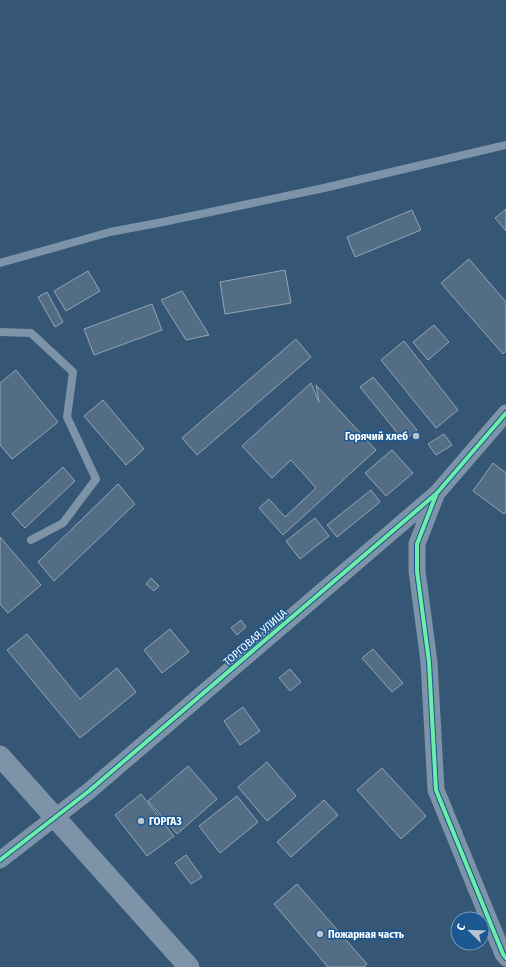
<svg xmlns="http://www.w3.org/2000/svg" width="506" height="967" viewBox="0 0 506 967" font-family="'Fira Sans Condensed',sans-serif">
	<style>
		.building { fill: #536d85; stroke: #92a5b6 }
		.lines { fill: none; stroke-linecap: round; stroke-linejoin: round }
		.service { stroke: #7d93a8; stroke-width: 8 }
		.minor { stroke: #7d93a8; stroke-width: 17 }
		.tertiary { stroke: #7d93a8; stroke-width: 21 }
		.cycleway-casing { stroke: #1b5790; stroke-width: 6 }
		.cycleway { stroke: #6deda7; stroke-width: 4 }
		.poi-dot { fill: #b9c4cf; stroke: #1b5790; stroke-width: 1.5 }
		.labels { text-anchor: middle; stroke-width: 3; stroke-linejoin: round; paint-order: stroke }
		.poi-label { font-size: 11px; font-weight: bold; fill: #fff; stroke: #1b5790; text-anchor: start }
		.street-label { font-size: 11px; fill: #fff; stroke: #1b5790 }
	</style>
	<rect width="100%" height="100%" fill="#365675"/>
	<g class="building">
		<path d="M506,209v22l-11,-13z"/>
		<path d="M412,210l9,20 -66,27 -8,-20z"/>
		<path d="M469,259l37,43v49l-3,3 -62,-71z"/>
		<path d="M285,270l6,33 -66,11 -5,-32z"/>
		<path d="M88,271l12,20 -34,20 -12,-20z"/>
		<path d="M182,291l27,44 -23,5 -25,-40z"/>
		<path d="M47,292l16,30 -8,5 -17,-30z"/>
		<path d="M152,304l10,26 -68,25 -10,-26z"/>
		<path d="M434,325l15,17 -21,18 -15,-18z"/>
		<path d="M296,339l15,18 -114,98 -15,-17z"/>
		<path d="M404,341l54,69 -22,18 -55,-68z"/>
		<path d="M16,370l42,52 -46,37 -12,-14v-62z"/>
		<path d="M373,377l44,53 -13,11 -44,-54z"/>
		<path d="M311,383l8,19 -3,-17 60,65 -93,85 -24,-27 10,-9 16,18 31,-29 -25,-28 -19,18 -30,-32z"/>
		<path d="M103,400l41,49 -18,16 -42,-49z"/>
		<path d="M444,434l8,11 -16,10 -8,-11z"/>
		<path d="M392,450l21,23 -27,23 -21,-23z"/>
		<path d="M493,463l13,10v39l-2,2 -31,-23z"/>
		<path d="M63,467l12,14 -50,47 -13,-14z"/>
		<path d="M118,484l17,20 -81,77 -16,-19z"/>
		<path d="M371,490l9,12 -43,35 -10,-12z"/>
		<path d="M315,518l14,18 -29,23 -14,-18z"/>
		<path d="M0,537l41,48 -33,28 -8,-9z"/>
		<path d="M151,578l8,8 -5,5 -8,-7z"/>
		<path d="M241,620l5,7 -9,8 -6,-7z"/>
		<path d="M170,629l19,23 -27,21 -18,-23z"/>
		<path d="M27,634l53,65 37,-31 19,24 -56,46 -73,-88z"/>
		<path d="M373,649l30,34 -11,9 -30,-34z"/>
		<path d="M290,669l11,13 -11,9 -11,-13z"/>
		<path d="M243,707l17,24 -20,14 -16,-24z"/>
		<path d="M267,762l29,34 -29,25 -29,-34z"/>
		<path d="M188,766l29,33 -40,35 -29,-33z"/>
		<path d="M382,768l44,48 -25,23 -44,-49z"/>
		<path d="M141,794l33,42 -27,20 -32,-41z"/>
		<path d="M237,796l21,26 -38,31 -21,-27z"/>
		<path d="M324,800l14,15 -47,42 -14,-15z"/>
		<path d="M186,855l16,22 -11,7 -16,-21z"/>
		<path d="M297,884l70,80 -3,3h-36l-54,-63z"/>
	</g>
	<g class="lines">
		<g class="service">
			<path d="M0,263l110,-31 53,-10 161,-34 182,-43"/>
			<path d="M0,332l31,1 42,39 -6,45 29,62 -33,44 -32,17"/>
		</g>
		<g class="minor">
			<path d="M436,495l-19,49v27l12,91 7,128 67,164 3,4"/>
			<path d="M0,860l89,-69 348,-298 69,-80"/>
		</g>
		<path class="tertiary" d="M0,756l189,211"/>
		<defs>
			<g id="cycleway">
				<path d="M436,495l-19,49v27l12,91 7,128 67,164 3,4"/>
				<path d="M0,860l89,-69 348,-298 69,-80"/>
			</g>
		</defs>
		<use href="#cycleway" class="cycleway-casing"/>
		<use href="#cycleway" class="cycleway"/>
	</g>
	<g class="poi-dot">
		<circle cx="416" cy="436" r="4"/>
		<circle cx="141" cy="821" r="4"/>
		<circle cx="320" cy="934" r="4"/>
	</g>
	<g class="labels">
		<g class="poi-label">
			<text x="408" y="440" text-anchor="end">Горячий хлеб</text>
			<text x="149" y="825">ГОРГАЗ</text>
			<text x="328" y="938">Пожарная часть</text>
		</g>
		<g class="street-label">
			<text transform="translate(255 637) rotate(-41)" y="4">ТОРГОВАЯ УЛИЦА</text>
		</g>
	</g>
	<g transform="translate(470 931) rotate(293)"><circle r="19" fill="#1b5790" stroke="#769abc"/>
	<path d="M0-3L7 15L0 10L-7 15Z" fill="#b9c4cf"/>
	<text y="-6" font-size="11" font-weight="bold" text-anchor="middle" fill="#ffffff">С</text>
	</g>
</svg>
